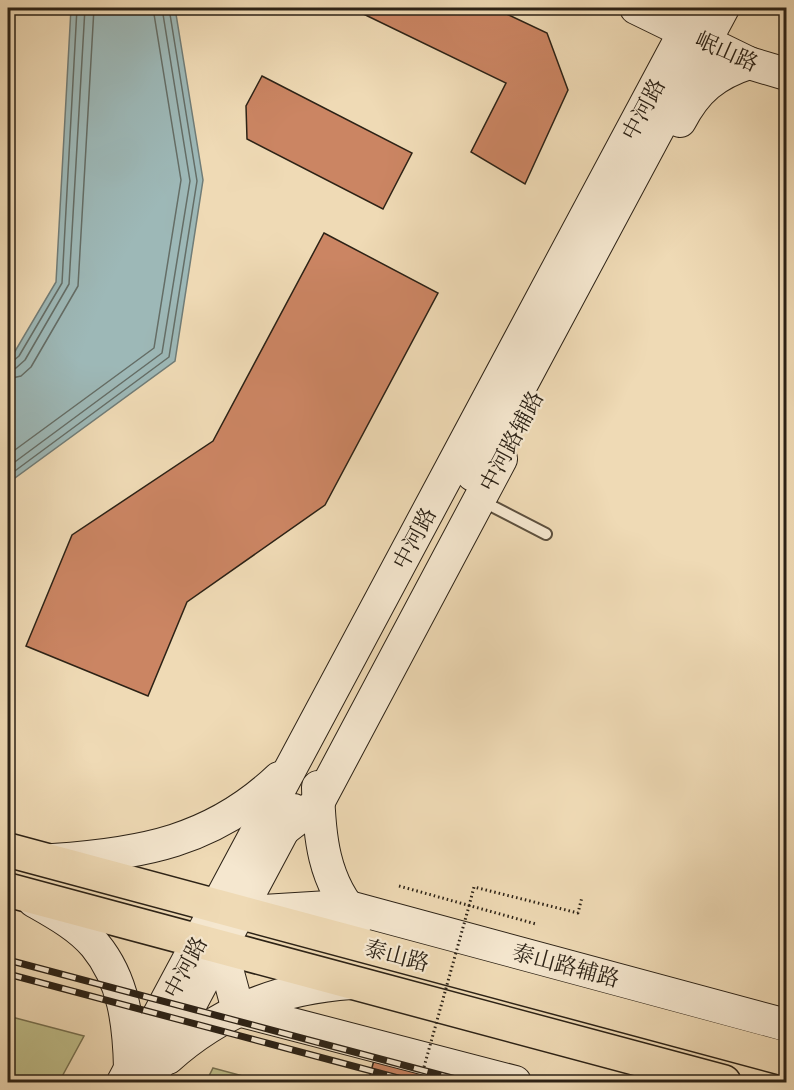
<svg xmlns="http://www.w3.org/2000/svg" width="794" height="1090" viewBox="0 0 794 1090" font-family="'Sorts Mill Goudy','Noto Serif SC',serif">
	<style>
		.green { fill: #bfbe8a; stroke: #767050; stroke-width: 1.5 }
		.water { fill: #9db8b7; stroke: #707c77; stroke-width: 1.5 }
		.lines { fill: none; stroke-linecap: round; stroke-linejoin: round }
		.shore { stroke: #646d66; stroke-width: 1.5 }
		.building { fill: #cb8563; stroke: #2c2216; stroke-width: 1.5 }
		.lane-casing { stroke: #5d503e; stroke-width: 14 }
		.secondary-casing { stroke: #2c2216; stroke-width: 34 }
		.primary-casing { stroke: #2c2216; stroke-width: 36 }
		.path { stroke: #2c2216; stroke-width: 3; stroke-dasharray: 1.5 3; stroke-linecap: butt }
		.lane { stroke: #f5e7cf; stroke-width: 10 }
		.secondary { stroke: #f5e7cf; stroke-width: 32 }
		.primary { stroke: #efdab5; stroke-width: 33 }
		.rail-casing { stroke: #2c2216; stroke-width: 7 }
		.rail { stroke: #f5e7cf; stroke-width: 4.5; stroke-dasharray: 14; stroke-linecap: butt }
		.path-bridge { stroke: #2c2216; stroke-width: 3; stroke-dasharray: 1.5 3; stroke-linecap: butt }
		.labels { text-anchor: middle; stroke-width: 4.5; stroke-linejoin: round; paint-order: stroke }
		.street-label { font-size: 22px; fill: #2c2216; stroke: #f5e7cf }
	</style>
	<rect width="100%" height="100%" fill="#efdab5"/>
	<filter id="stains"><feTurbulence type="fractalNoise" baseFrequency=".00333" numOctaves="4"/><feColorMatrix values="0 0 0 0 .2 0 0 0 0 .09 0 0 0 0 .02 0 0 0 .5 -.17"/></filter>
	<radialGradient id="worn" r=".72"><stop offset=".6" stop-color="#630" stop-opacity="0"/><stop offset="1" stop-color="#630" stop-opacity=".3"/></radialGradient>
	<g class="green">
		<path d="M8,1016l76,20 -25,46h-51z"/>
		<path d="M213,1068l52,14h-59z"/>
	</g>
	<path class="water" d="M71,8h104l28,172 -28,181 -167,122v-125l6,-5 42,-71z"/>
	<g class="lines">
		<g class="shore">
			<path d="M8,362l5,-1 6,-5 43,-73 15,-275"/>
			<path d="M8,370l8,-2 9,-8 44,-76 16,-276"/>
			<path d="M8,379l13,-3 10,-9 47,-81 16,-278"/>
			<path d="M8,455l146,-107 27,-168 -28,-172"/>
			<path d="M8,467l154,-114 28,-172 -28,-173"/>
			<path d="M8,476l161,-119 28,-176 -28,-173"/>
		</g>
	</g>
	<g class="building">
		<path d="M351,8h143l53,25 21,57 -43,94 -54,-32 35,-69z"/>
		<path d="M262,76l150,77 -29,56 -136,-70 -1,-33z"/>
		<path d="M324,233l114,60 -113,212 -138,97 -39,94 -122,-50 46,-111 141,-94z"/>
		<path d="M376,1053l107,29h-115z"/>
	</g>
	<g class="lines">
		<defs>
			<path id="lane" d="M482,501l64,33"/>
			<g id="secondary">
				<path d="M636,8l113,55 37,11"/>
				<path d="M680,121c16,-31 35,-47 69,-58"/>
				<path d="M473,475l250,-467"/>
				<path d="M318,787c1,48 5,96 40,132"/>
				<path d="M283,830l35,-27 183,-344"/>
				<path d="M53,860c88,-6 160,-19 226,-82"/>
				<path d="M34,901c21,12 45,25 61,44 29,35 34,79 35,123"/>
				<path d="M248,912l97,-6 441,119"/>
				<path d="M221,947l17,63 277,72"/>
				<path d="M168,1058c54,-48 112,-70 183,-75"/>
				<path d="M123,1082l574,-1074"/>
				<path d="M149,1082l145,-272"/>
			</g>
			<g id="primary">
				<path d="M8,850l778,209"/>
				<path d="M8,890l716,192"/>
			</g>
		</defs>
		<use href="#lane" class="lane-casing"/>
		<use href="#secondary" class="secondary-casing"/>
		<use href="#primary" class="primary-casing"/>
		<g class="path">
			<path d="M399,886l137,38"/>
			<path d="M469,906l5,-19 104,26 4,-16"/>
		</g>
		<use href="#lane" class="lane"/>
		<use href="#secondary" class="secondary"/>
		<use href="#primary" class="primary"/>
		<defs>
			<g id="rail">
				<path d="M8,960l459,122"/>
				<path d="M8,974l405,108"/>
			</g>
		</defs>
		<use href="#rail" class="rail-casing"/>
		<use href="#rail" class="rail"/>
		<path class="path-bridge" d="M424,1067l45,-161"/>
	</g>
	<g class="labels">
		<g class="street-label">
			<text transform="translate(727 51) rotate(24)" y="8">岷山路</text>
			<text transform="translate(643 109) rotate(-62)" y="8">中河路</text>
			<text transform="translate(511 441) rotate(-62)" y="8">中河路辅路</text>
			<text transform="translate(414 538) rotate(-62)" y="8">中河路</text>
			<text transform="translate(397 955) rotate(15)" y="8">泰山路</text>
			<text transform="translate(566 965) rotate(15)" y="8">泰山路辅路</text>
			<text transform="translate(185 967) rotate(-62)" y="8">中河路</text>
		</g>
	</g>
	<rect width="794" height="1090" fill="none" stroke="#efdab5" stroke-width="30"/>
	<rect x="9" y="9" width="776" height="1072" fill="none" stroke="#2c2216" stroke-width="3"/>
	<rect x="15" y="15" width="764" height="1060" fill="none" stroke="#2c2216" stroke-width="1.5"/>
	<rect width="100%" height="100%" filter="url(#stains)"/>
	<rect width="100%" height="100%" fill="url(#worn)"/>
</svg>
